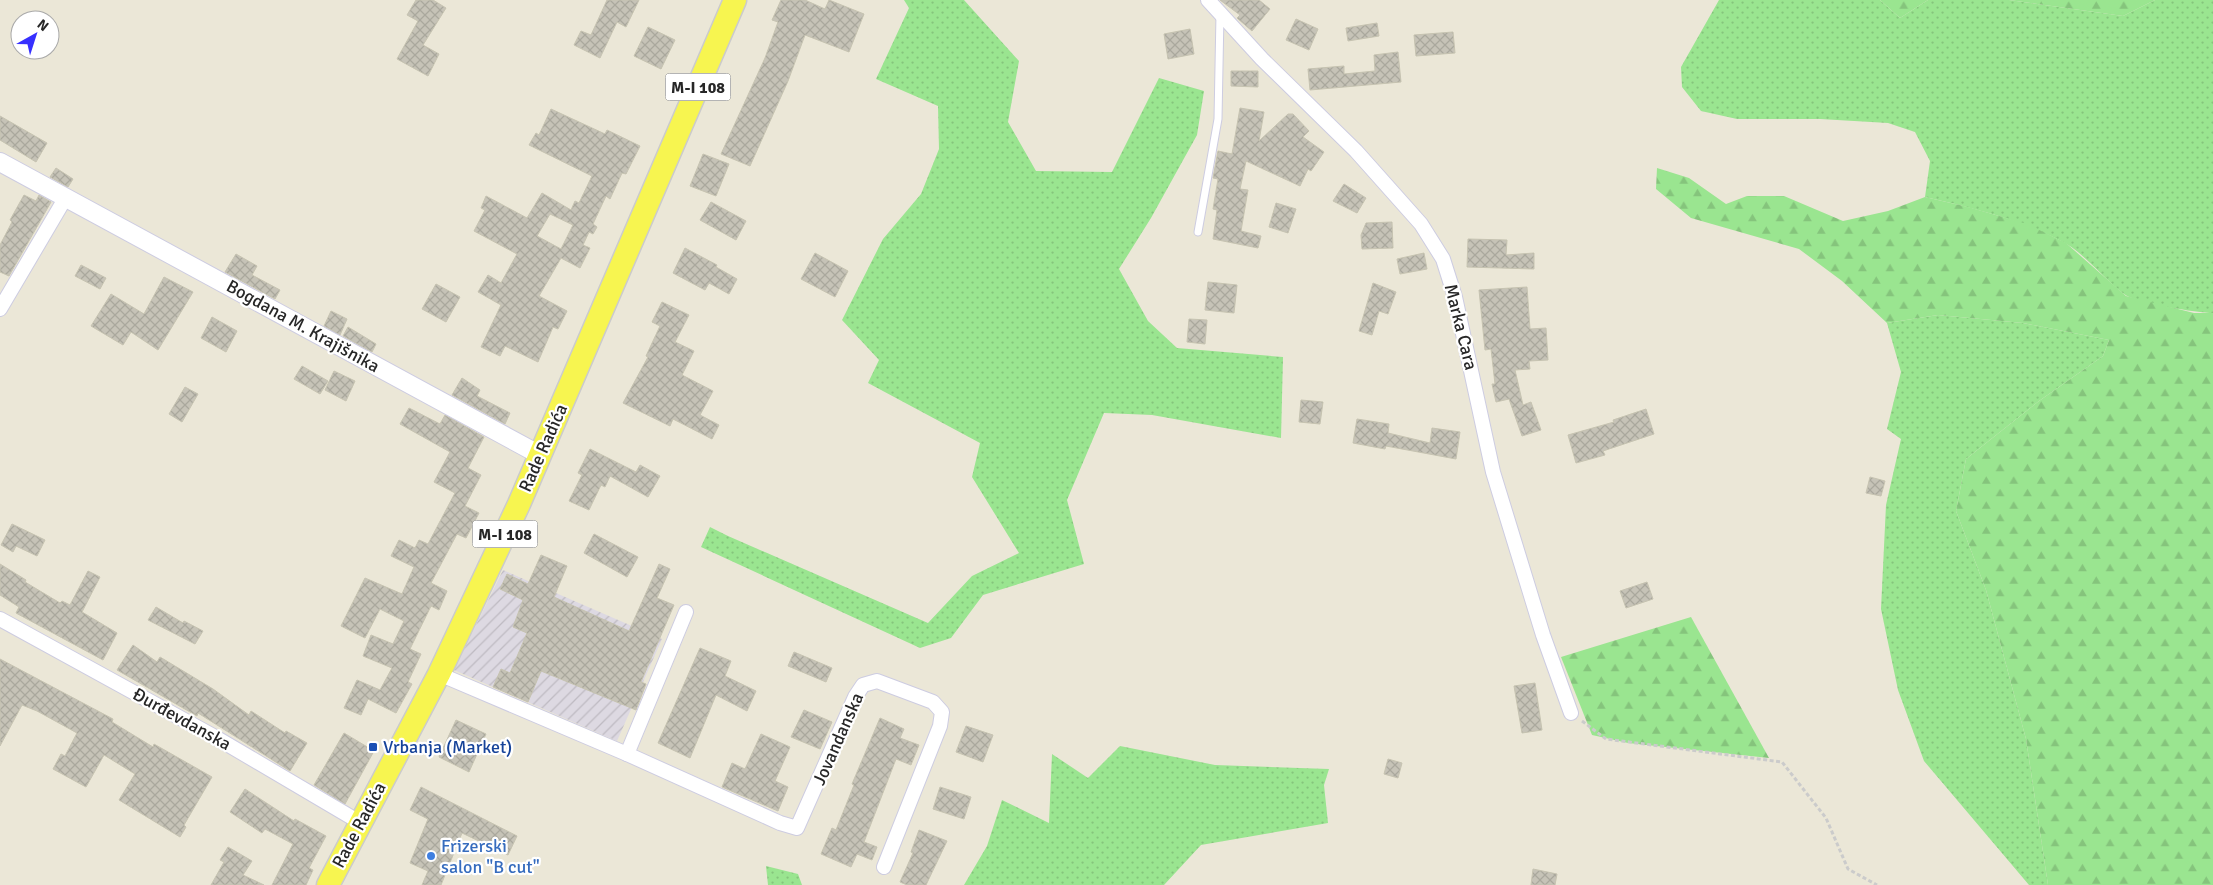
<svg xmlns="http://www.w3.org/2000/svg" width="2213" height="885" viewBox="0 0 2213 885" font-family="Signika,sans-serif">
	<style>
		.industrial { fill: url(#industrial-furrows) }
		.grass { fill: url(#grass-dots) }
		.forest { fill: url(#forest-firs) }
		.building { fill: url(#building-cross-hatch); stroke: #c6c3b1; fill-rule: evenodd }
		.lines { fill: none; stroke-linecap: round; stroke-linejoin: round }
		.service-casing { stroke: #cdcce1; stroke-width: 9 }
		.minor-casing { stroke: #cdcce1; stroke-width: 16 }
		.tertiary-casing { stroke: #cdcce1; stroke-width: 20 }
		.primary-casing { stroke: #cbcbcb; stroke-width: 25 }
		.path { stroke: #cbcbcb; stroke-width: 3; stroke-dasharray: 4 2.5; stroke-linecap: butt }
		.service { stroke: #fff; stroke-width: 7 }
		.minor { stroke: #fff; stroke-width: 14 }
		.tertiary { stroke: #fff; stroke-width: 18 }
		.primary { stroke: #f7f550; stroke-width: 22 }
		.transit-dot { fill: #1a4fb4; stroke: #fff; stroke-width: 2 }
		.shop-dot { fill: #3f7fe0; stroke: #fff; stroke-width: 2 }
		.labels { text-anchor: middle; stroke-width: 4.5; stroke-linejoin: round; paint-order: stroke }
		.shield { fill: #fff; stroke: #686868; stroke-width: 1 }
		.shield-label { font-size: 16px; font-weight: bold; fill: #272727 }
		.street-label { font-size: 18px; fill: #272727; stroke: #fff }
		.transit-label { font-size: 18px; fill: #164399; stroke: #fff; text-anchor: start }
		.shop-label { font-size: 18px; fill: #366cbe; stroke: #fff; text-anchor: start }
	</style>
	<defs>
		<pattern id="industrial-furrows" width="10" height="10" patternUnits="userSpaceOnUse" patternTransform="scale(1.25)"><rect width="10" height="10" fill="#ddd9e2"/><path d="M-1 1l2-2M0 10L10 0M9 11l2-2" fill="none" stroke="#bebac2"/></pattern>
		<pattern id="grass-dots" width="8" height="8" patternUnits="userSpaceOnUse" patternTransform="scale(1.25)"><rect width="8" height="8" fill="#9ae590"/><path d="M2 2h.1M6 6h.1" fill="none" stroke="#85c47c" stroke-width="1.8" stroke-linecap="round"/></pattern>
		<pattern id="forest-firs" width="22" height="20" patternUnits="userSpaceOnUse" patternTransform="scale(1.25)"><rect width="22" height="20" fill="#9ae590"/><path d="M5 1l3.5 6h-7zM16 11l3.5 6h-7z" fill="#85c47c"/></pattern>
		<pattern id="building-cross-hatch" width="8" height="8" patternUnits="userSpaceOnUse" patternTransform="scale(1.25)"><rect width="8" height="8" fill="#c6c3b7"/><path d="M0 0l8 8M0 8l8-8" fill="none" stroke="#aaa89d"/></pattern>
	</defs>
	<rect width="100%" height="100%" fill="#ebe7d7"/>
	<path class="industrial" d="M503,570l159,69 -45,102 -163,-71z"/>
	<g class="grass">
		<path d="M904,0h60l55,61 -11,61 28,49 76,1 47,-94 45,13 -7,44 -46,83 -32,51 29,52 29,27 106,9 -2,81 -129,-23 -48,-2 -37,87 17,64 -101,31 -32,43 -31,10 -219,-101 9,-20 18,9 200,87 44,-47 47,-23 -47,-76 8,-34 -112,-60 11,-23 -37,-40 41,-81 38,-45 18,-45 -1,-43 -62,-27 33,-71z"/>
		<path d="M1719,0h161l20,18 28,-18h81l114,16 32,-16h58v313c-15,0 -78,-10 -89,-19 -19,-14 -41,-42 -61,-52 -44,-23 -90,-34 -138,-45l5,-36 -15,-29 -27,-9 -68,-4h-83l-36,-8 -19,-24 -1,-20z"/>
		<path d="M1938,315l85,8 86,17 -6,16 -64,45 -73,58 -10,52 30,79 40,149 22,146h-19l-105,-124 -26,-71 -17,-81 5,-104 15,-66 -14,-10 14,-57 -14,-49z"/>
		<path d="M1120,746l95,19 114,4 -5,16 4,38 -127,22 -37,40h-200l23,-39 15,-46 47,23 3,-69 36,24z"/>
		<path d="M766,866l32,8 4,11h-34z"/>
	</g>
	<g class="forest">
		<path d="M1880,0h48l-28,18z"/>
		<path d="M2009,0h146l-32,16z"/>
		<path d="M1657,168l32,10 37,26 21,-8h37l59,25 45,-10 37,-14 43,10 59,17 39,19 60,53 68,17h19v572h-165l-22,-146 -40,-149 -30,-79 10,-52 73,-58 64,-45 6,-16 -86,-17 -85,-8 -51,8 -45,-42 -43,-32 -108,-31 -35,-29z"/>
		<path d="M1691,617l78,141 -141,-15 -36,-8 -31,-78z"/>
	</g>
	<g class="building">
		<path d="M416,0h17l13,8 -23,37 16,9 -11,22 -31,-17 21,-38 -11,-6z"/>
		<path d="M607,0h32l-13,27 -9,-5 -17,36 -26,-13 7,-14 10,4z"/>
		<path d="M781,0h24l20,9 4,-9 35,14 -15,38 -44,-17 -17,46 -38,85 -29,-12 44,-96 13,-36 -6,-2z"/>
		<path d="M1220,0h39l11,9 -18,22 -15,-13 3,-3z"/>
		<path d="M1296,19l22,10 -9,21 -23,-10z"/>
		<path d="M1377,23l2,13 -31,5 -2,-13z"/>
		<path d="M648,27l27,13 -14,29 -27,-13z"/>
		<path d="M1190,29l4,25 -26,5 -4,-25z"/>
		<path d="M1453,32l2,21 -39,3 -2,-21z"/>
		<path d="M1398,52l3,30 -91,8 -2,-21 36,-3v8l31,-3 -1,-16z"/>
		<path d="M1231,71h27v16l-27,-1z"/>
		<path d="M1240,108l24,4 -5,29 29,-27h5l16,17 -6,6 21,15 -13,19 -3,-2 -8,17 -54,-25 -6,28 8,1 -7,41 20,5 -3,12 -45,-9 4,-29 -4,-1 5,-30 -5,-1 5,-27 14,3z"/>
		<path d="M551,109l54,25 2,-4 33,16 -14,28 -4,-1 -12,26 -4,-3 -13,28 4,3 -4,7 -4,-2 -6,13 7,3 -10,20 -19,-10 -22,38 28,15 -9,18 -5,-2 -15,35 -33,-16 -5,10 -19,-9 20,-42 -23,-13 10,-17 13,8 16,-29 -43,-23 11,-21 -4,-2 5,-12 41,22 15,-25 29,17 4,-9 4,2 13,-27 -63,-31 7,-12 3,2zM550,214l23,11 -12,24 -24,-13z"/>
		<path d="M0,116l47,27 -11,19 -36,-22z"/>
		<path d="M703,154l26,10 -13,32 -26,-10z"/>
		<path d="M56,168l17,11 -5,8 -18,-10z"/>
		<path d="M1344,184l22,14 -9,15 -24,-12z"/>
		<path d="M24,195l12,6 3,-6 12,7 -42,74 -9,-4v-27l12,-23 -2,-2z"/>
		<path d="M711,202l35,19 -10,19 -36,-20z"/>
		<path d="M1276,203l20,6 -8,24 -19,-6z"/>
		<path d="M1392,222l1,26 -31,1 -1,-14 5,-12z"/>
		<path d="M1468,239l39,1 -1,15 28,-2v16l-67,-2z"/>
		<path d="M685,248l32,17 -1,2 21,12 -8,15 -20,-11 -4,7 -32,-17z"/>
		<path d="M815,253l33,18 -13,26 -34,-18z"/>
		<path d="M1424,253l3,16 -27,5 -3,-15z"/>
		<path d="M236,254l21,12 -5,9 28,15 -5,9 -50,-27z"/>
		<path d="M81,265l25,13 -6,11 -25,-13z"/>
		<path d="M164,277l29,15 -35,58 -27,-18 -8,13 -32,-19 20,-32 33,20z"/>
		<path d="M1208,282l29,3 -3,28 -29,-3z"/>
		<path d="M1373,283l23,9 -8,22 -9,-3 -7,24 -13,-4z"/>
		<path d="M436,284l24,13 -14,25 -24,-13z"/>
		<path d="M1527,287l3,42 16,-1 2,32 -19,1 1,8 -15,1 8,35 8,-3 10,28 -19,6 -13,-37 -13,3 -4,-18h3l-4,-35 -6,1 -6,-60z"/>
		<path d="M662,302l27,13 -14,27 19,9 -12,24 31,16 -13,24 19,10 -7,14 -39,-20 -3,7 -47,-23 25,-46 -2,-1 14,-30 -8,-4z"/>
		<path d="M331,311l16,8 -7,16 -16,-9z"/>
		<path d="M212,317l25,14 -11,21 -25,-14z"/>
		<path d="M1189,319l18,1 -2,24 -18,-2z"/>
		<path d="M348,327l28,17 -4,8 -29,-16z"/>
		<path d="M302,366l26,15 -8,13 -26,-15z"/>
		<path d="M334,371l21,10 -9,20 -21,-11z"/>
		<path d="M462,378l18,12 -3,6 33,17 -5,11 -53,-29z"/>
		<path d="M185,387l13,7 -16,28 -13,-8z"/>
		<path d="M1301,400l22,2 -3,22 -21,-2z"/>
		<path d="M409,408l31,16 5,-9 39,22 -16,31 13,7 -16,31 14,7 -13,25 -9,-4 -26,49 16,8 -8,19 -8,-4 -21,43 11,5 -13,28 4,2 -16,29 -28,-14 -7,16 -17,-7 13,-28 23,10 12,-22 -29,-12 8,-21 22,9 11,-23 -24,-12 -15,29 -24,-12 24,-48 37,16 12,-27 -23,-11 8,-16 16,8 4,-8 9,4 27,-51 -21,-11 16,-30 -50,-28z"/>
		<path d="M1646,409l8,25 -51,17 2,4 -29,8 -8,-28 46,-13 -1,-2z"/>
		<path d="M1357,419l32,5 -1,9 42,10 2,-15 28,4 -4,27 -70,-13 -1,3 -32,-6z"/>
		<path d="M590,449l46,23 4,-7 20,11 -12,21 -38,-21 -5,11 -4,-2 -12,25 -20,-9 13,-26 -4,-2z"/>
		<path d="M1870,477l15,4 -4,15 -15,-3z"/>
		<path d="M12,524l33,16 -8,16 -21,-10 -3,6 -12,-7z"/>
		<path d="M594,534l44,23 -11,20 -43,-24z"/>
		<path d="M541,555l26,11 -13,31 75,34 30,-67 11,5 -13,29 17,7 -33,77 5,2 -10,26 -95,-39 -13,31 -35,-15 8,-18 9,4 17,-40 -14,-6 10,-27 -23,-11 7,-15 21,10z"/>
		<path d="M0,564l26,16 -1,2 35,21 2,-2 8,4 18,-34 12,6 -18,35 35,21 -14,27 -87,-47 3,-6 -19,-12z"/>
		<path d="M1647,582l6,17 -27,9 -6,-17z"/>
		<path d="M156,607l27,16 1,-2 19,10 -8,13 -47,-24z"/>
		<path d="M133,645l24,17 3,-5 53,32 36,26 2,-4 34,22 1,-2 21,12 -17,28 -92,-58 -1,3 -80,-46z"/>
		<path d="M700,648l31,13 -6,15 31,15 -9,20 -31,-16 -26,63 -32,-15z"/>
		<path d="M794,652l38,16 -6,14 -38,-16z"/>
		<path d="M0,659l113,60 -1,3 41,25 1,-3 58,33 -28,48 2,2 -6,10 -61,-37 16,-26 -31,-19 -18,32 -33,-18 8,-15 4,2 12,-23 -40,-22 -15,-6 -22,41z"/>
		<path d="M1535,683l7,47 -20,3 -8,-47z"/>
		<path d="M804,710l28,12 -12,27 -29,-12z"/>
		<path d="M880,718l24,11 -4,9 19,7 -8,20 -15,-6 -32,83 13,5 -5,13 -15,-6 -6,13 -30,-13 11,-26 4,2 18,-45 -2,-1z"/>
		<path d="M456,720l30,14 -17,38 -30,-15z"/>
		<path d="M966,726l27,9 -10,27 -27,-10z"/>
		<path d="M344,733l30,18 -29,53 -31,-19z"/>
		<path d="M761,734l29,13 -15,34 13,6 -10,24 -56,-24 10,-24 13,6z"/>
		<path d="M1388,759l14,4 -4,15 -14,-4z"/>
		<path d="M421,787l96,49 -9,19 -46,-22 -21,52h-19l6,-14 -18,-8 18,-44 -18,-9z"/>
		<path d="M940,787l31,10 -7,22 -31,-10z"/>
		<path d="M245,789l49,32 1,-2 31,17 -17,32 4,2 -7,15h-34l21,-41 -28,-15 -3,4 -32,-21z"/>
		<path d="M919,830l28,11 -21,44h-19l-7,-3 13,-29 -2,-1z"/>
		<path d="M228,847l24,14 -9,14 21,10h-53l13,-23 -4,-2z"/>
		<path d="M1533,869l24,5 -2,11h-24z"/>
	</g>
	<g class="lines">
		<defs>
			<path id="service" d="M1198,232l20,-113 2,-105"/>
			<g id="minor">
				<path d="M1208,0l54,59 94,92 65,73 22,35 12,38 38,175 50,163 28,78"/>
				<path d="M0,309l66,-112"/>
				<path d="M0,619l215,118 146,86"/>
				<path d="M439,674l188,80 153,69 17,5 58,-131 8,-12 14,-4 56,21 9,10 -2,14 -56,141"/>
				<path d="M627,754l59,-142"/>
			</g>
			<path id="tertiary" d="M0,162l540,293"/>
			<path id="primary" d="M328,885l111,-211 80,-170 216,-504"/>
		</defs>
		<use href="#service" class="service-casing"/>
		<use href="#minor" class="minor-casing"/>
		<use href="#tertiary" class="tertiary-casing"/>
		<use href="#primary" class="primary-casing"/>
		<path class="path" d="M1582,721l24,18 176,23 44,56 22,51 29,16"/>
		<use href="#service" class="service"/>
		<use href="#minor" class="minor"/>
		<use href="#tertiary" class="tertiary"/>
		<use href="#primary" class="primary"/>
	</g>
	<rect class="transit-dot" x="368" y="742" width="10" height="10" rx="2.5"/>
	<circle class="shop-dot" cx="431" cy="856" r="5"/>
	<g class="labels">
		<g class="shield">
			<rect x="665.5" y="73.5" width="65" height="27" rx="4"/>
			<rect x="472.5" y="520.5" width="65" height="27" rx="4"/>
		</g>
		<g class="shield-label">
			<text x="698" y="93">M-I 108</text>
			<text x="505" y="540">M-I 108</text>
		</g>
		<g class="street-label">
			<text transform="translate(303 326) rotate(29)" y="6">Bogdana M. Krajišnika</text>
			<text transform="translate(1461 327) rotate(76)" y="6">Marka Cara</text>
			<text transform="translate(543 448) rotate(-66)" y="6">Rade Radića</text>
			<text transform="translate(182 719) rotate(29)" y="6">Đurđevdanska</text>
			<text transform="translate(838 739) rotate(-66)" y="6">Jovandanska</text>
			<text transform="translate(359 825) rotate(-62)" y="6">Rade Radića</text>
		</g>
		<g class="transit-label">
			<text x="383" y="753">Vrbanja (Market)</text>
		</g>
		<g class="shop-label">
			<text x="441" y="852">Frizerski<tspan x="441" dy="21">salon "B cut"</tspan></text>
		</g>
	</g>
	<g transform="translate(35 35) rotate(39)"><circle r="24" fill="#ffffff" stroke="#a9a9a9"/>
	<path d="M0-4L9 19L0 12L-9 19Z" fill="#3730ff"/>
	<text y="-8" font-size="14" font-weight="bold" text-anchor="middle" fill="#272727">N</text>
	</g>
</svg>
